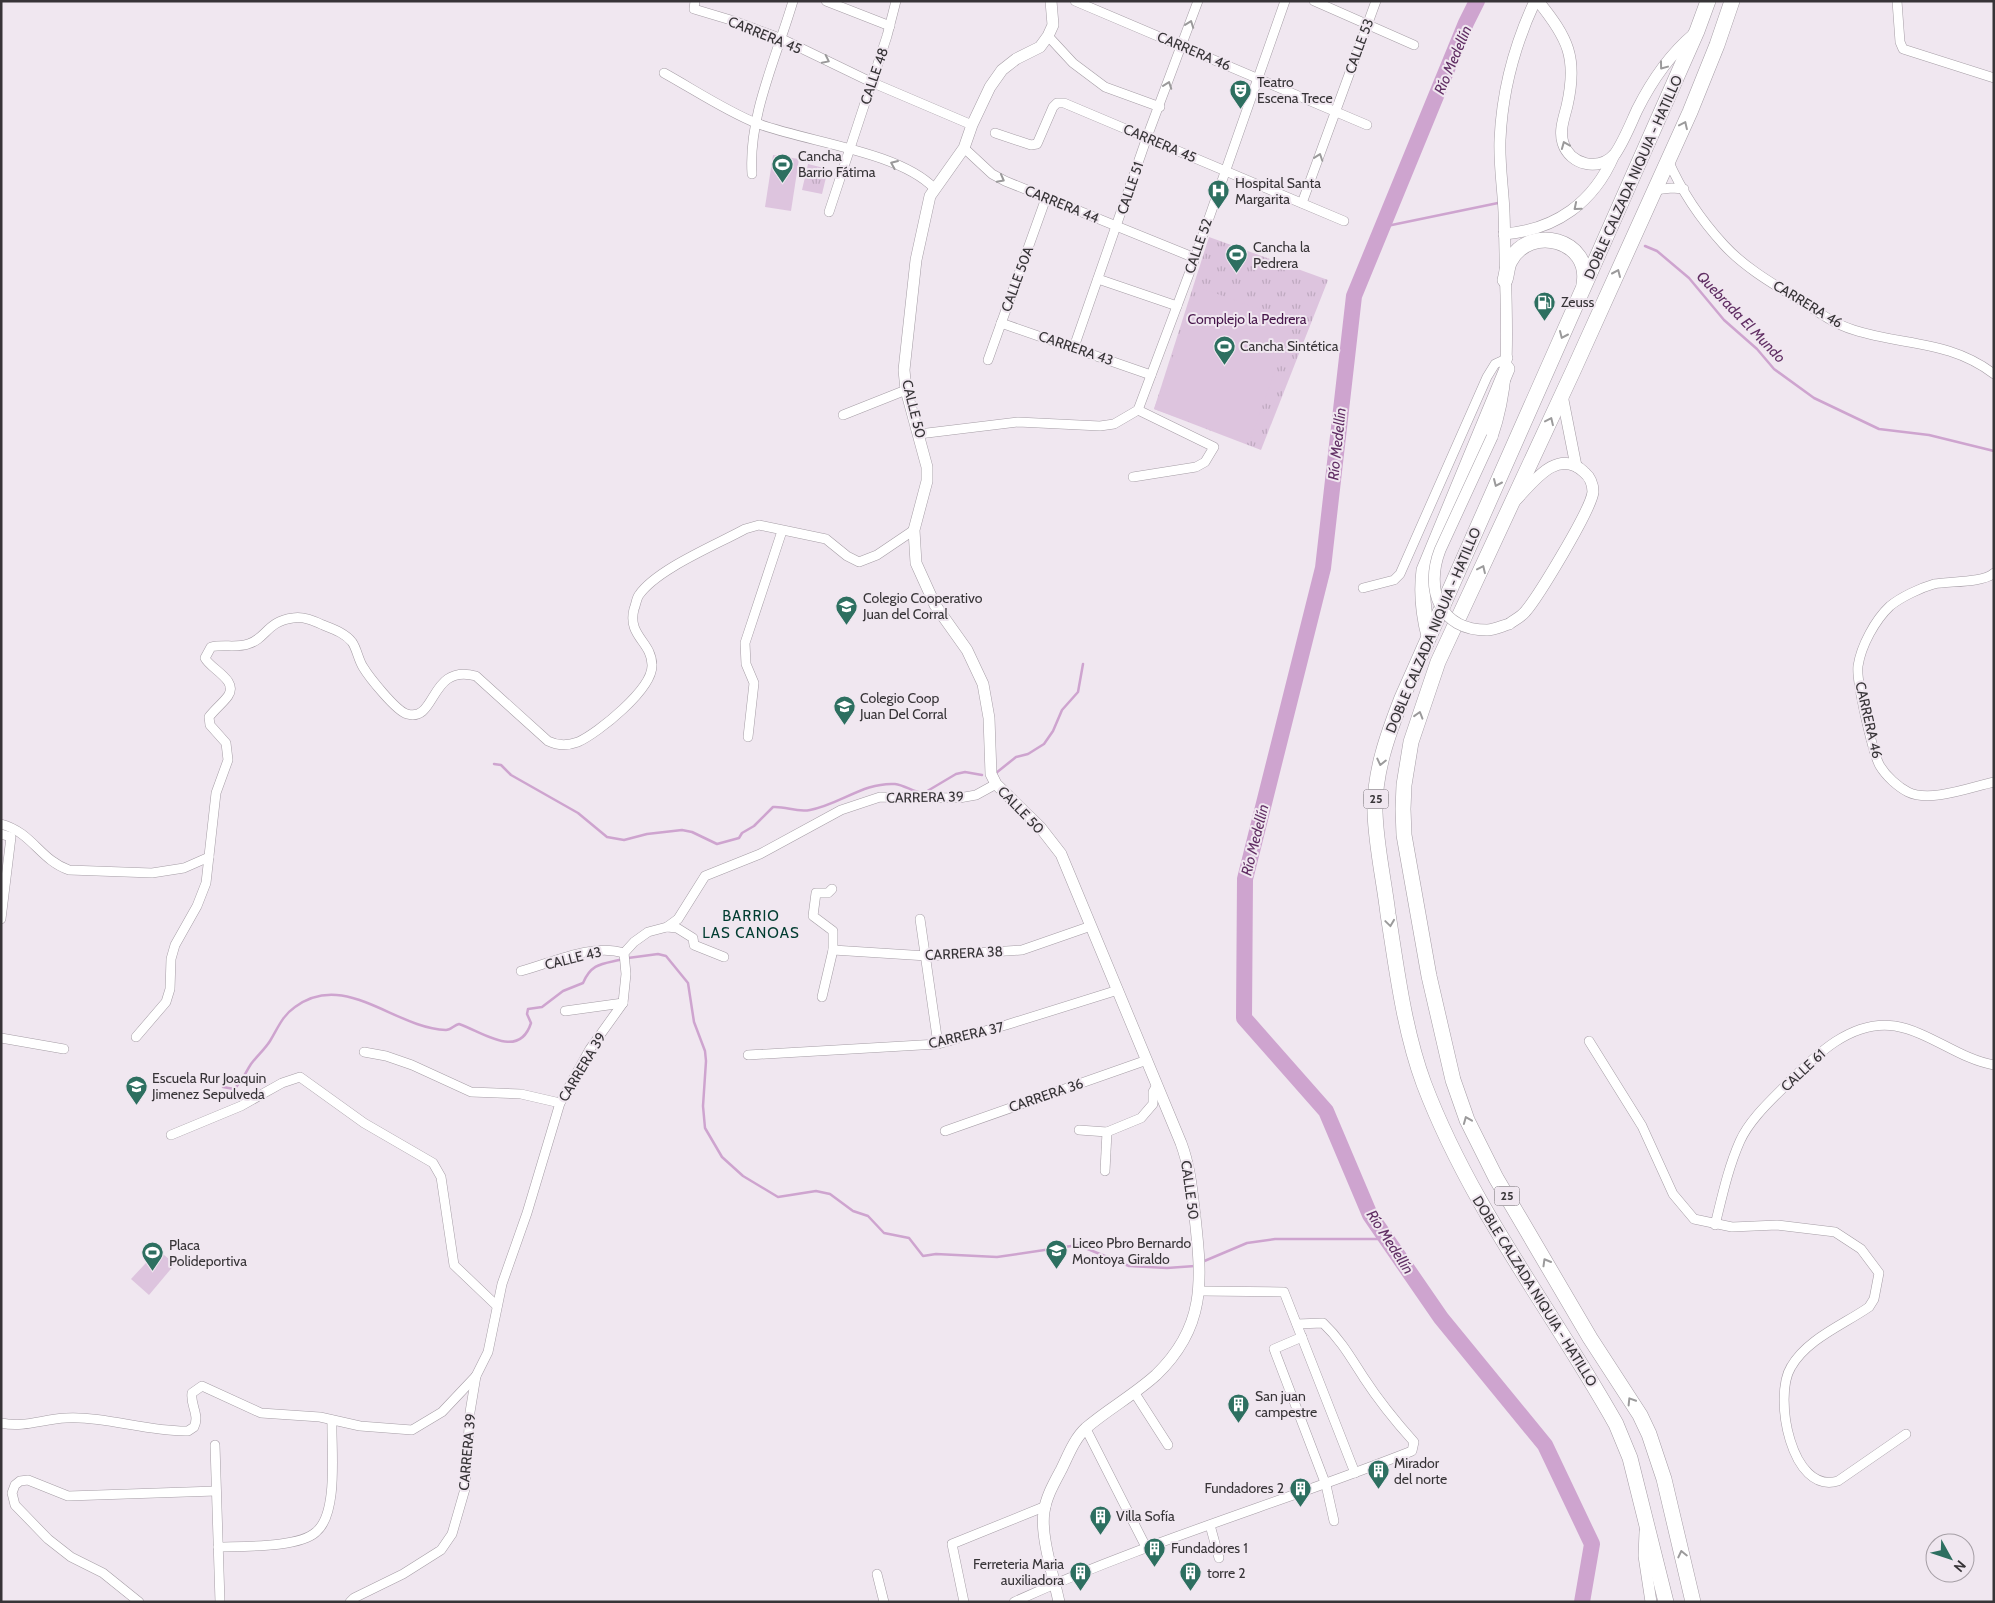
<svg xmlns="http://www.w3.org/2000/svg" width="1995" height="1603" viewBox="0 0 1995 1603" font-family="Cabin,sans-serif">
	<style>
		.grass { fill: url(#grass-tufts) }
		.pitch { fill: #ddc4de }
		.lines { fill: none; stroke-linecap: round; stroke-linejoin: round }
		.stream { stroke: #cea4cf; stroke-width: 2.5 }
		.river { stroke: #cea4cf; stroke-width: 16 }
		.street-casing { stroke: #a59da5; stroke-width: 10 }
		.secondary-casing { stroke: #a59da5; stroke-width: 12 }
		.highway-casing { stroke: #a59da5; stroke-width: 16 }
		.street { stroke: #fff; stroke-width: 9 }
		.secondary { stroke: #fff; stroke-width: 11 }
		.highway { stroke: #fff; stroke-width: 15 }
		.secondary-bridge-casing { stroke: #a59da5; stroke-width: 12; stroke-linecap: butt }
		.secondary-bridge { stroke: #fff; stroke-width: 11 }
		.oneway { stroke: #9b9a9b }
		.labels { text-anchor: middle; stroke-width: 4; stroke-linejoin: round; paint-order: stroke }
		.shield { fill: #f0e7f0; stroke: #6e6a6e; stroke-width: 1 }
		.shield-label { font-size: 12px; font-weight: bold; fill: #373437 }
		.street-label { font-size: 14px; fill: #373437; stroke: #f0e7f0 }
		.poi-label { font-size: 14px; fill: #373437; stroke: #f0e7f0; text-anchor: start }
		.park-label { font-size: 14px; fill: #451449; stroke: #f0e7f0 }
		.water-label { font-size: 15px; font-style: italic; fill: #612f64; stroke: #f0e7f0 }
		.neighbourhood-label { font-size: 15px; letter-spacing: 1px; fill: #003c30; stroke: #f0e7f0 }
	</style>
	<defs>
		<pattern id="grass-tufts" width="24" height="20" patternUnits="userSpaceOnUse" patternTransform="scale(1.25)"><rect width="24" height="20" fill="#ddc4de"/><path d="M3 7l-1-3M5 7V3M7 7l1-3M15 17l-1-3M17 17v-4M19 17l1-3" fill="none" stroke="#bea9bf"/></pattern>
	</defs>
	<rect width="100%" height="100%" fill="#f0e7f0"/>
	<g class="grass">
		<path d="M808,164l20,5 -6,25 -20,-4z"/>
		<path d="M1209,237l119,43 -67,170 -107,-41z"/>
	</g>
	<g class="pitch">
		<path d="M773,155l26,4 -8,52 -26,-4z"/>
		<path d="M1198,287l95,34 -44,122 -95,-34z"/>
		<path d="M158,1250l17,14 -26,31 -18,-16z"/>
	</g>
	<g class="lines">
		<g class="stream">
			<path d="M1382,227l116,-24"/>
			<path d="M1645,246l12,5 32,27 35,42 33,29 17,20 40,29 65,31 50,6 65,16"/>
			<path d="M494,764l7,1 10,10 67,38 29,24 17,3 23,-6 35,-4 10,2 25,12 22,-6 3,-5 12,-7 19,-19c13,-1 24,6 37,3 29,-5 54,-28 85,-26 10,1 19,9 29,9l32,-19 9,-2 17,3"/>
			<path d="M996,773l20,-16 12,-3 16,-10 9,-13 9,-21 16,-18 5,-28"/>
			<path d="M628,958l30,-4 8,2 22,27 6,39 11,29 1,10 -3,45 2,22 17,29 21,19 35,21 38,-6 14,3 23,17 15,5 16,17 25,5 14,18 13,-2 61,3 81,-12 51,21 38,2 28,-2"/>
			<path d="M223,1087l11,2c8,-7 11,-16 17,-25 6,-8 14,-15 19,-23 8,-13 12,-25 25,-34 50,-37 99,21 151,23 5,0 8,-5 13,-6 22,7 60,37 72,-1l-4,-9 1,-5 14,-2 21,-16 20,-8c8,-19 18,-19 36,-23"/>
			<path d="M1202,1262l45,-19 28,-4h111"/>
		</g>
		<path class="river" d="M1477,1l-11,22 -112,273 -31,272 -78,311 -1,139 82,93 44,104 71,103 104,127 47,99 -10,58"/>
		<defs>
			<g id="street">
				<path d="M695,1l-1,8 40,12 48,18 89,43 101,43"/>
				<path d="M826,1l64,25"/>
				<path d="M1075,1l292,124"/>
				<path d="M1314,1l100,44"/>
				<path d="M1897,1l3,41 3,7 91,29"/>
				<path d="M1048,36l25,27 32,24 55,20"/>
				<path d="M664,73c29,16 62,38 92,50 50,19 142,28 178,65"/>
				<path d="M995,133l36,12 6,-1 16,-37 4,-4h7l280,118"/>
				<path d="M964,148l28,26 13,7 190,77"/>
				<path d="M1668,160c13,30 34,61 56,85 21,23 51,40 77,56 17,11 33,23 53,29 50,16 95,10 140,44"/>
				<path d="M752,174c-4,-58 25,-118 41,-173"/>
				<path d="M1654,190l18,-2 12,1"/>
				<path d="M1302,203l74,-202"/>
				<path d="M829,212l58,-176 9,-35"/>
				<path d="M1098,279l79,27"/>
				<path d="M1001,323l150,52"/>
				<path d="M1074,347l73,-210 51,-136"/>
				<path d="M988,360l58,-162"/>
				<path d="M1138,410l57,-152 90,-257"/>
				<path d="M843,415l63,-25"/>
				<path d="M919,434l99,-12 82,4 14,-2 24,-14"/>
				<path d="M1133,477l63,-10 9,-5 9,-15 -76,-37"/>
				<path d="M1994,573c-11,10 -44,8 -60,11 -14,4 -33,13 -44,22 -15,14 -29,40 -32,60 -2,15 15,88 22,100 6,10 18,21 28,26 22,11 63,-5 86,-10"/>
				<path d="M1363,588l31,-8 6,-6 87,-197 8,-13 13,-6"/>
				<path d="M748,737l6,-54 -8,-19 -1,-21 37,-112"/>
				<path d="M1,824c31,8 39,36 68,46l83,3 32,-5 25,-11"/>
				<path d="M1,834l10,3 -10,82"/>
				<path d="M920,919l18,125"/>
				<path d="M667,927l10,1 16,10 1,7 30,12"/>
				<path d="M833,950l94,6 95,-6 69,-24"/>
				<path d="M521,971c33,-9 71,-28 103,-18"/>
				<path d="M822,997l11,-47v-19l-20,-15 3,-23h12l4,-4"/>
				<path d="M565,1011l58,-8"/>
				<path d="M136,1037l30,-35 4,-13 1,-30 4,-14 22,-39 9,-23 10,-90 12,-33 -2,-17 -16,-18 -1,-8c6,-8 14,-14 19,-21 11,-16 -18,-27 -23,-38l6,-11c12,-3 26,1 37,-3 18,-5 19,-23 45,-26 10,-2 21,3 30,7 10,4 22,8 29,17 5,7 6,17 11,25 6,10 33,44 44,47 30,9 22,-51 69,-38l72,65c10,5 19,5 30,1 20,-9 75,-53 74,-77 0,-23 -25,-29 -18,-56 2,-4 2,-10 5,-14 18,-26 77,-50 106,-66l14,-4 67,14 21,17 12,6 18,-7 37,-25"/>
				<path d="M1,1038l63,11"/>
				<path d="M1589,1041l53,85 31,68 21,25 38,8 45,-2 58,7 26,17 18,24 -5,26 -5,8c-26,18 -62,32 -78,60 -18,29 0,128 47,114l68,-47"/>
				<path d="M364,1052l22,4 26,9 59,27 50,2 39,9"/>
				<path d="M748,1055l190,-11 68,-19 112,-35"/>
				<path d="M1079,1130l28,2 34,-14 12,-14v-12l4,-7"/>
				<path d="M945,1131l202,-71"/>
				<path d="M171,1135l70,-29 41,-23 18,-6 64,46 69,40 8,14 13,88 43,41"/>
				<path d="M1105,1171l2,-39"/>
				<path d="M1715,1225c7,-28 13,-57 25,-84 9,-20 28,-38 43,-53 29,-29 66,-69 112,-62 35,6 64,33 99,39"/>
				<path d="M1200,1291l84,1 71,181"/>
				<path d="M1302,1337l-28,12 52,136 8,36"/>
				<path d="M1134,1392l34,53"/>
				<path d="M1,1423c23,5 42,-4 65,-5 41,-2 81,14 122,13l6,-4c6,-12 -4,-22 -2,-34l10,-7 59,27 59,4 40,9 52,4 30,-18 34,-36"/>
				<path d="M1086,1429l61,120"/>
				<path d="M215,1445l5,157"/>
				<path d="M1210,1525l9,33"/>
				<path d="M218,1547c23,-1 81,1 98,-15 23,-19 15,-84 16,-112"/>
				<path d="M877,1574l7,28"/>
				<path d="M139,1602l-36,-29 -32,-16 -23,-18 -33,-34 -3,-12 3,-8 5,-4 8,-1 40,16 148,-5"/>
				<path d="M350,1602l4,-4 49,-24 38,-24 11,-16 13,-45 5,-77 6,-36 12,-24 14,-68 25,-71 33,-110 30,-54 33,-46 3,-29 -2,-21 10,-11 14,-10 19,-5 11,-8 27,-43 55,-22 81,-44 39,-13 79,1 17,-3 20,-11"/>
				<path d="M964,1602l-12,-58 94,-38"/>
				<path d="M1014,1602c129,-59 266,-99 398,-151l2,-9c-18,-20 -35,-41 -50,-64 -13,-20 -23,-38 -41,-55l-26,1"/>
			</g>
			<g id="secondary">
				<path d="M1051,1l2,24 -5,11 -8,11 -24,12 -14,11 -12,17 -18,38 -8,23 -34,48 -14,64 -12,110 2,20 21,77v14l-13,49 2,33 19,42 32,45 16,34 6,34 2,56 5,10 44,43 21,27 120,289c9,24 11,49 14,74 7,64 11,110 -39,158 -22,20 -48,34 -70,53 -12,11 -18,28 -25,42 -7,13 -15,27 -17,42 -4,23 10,66 15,90"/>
				<path d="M1538,1c30,37 40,57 29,105 -3,12 -8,25 -4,37 7,22 36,29 52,11 9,-13 16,-31 22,-44 15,-30 32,-55 57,-76"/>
				<path d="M1504,234c52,-4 90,-32 110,-79"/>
				<path d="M1562,395l14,71"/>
				<path d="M1492,437c17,-49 15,-91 14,-142 -1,-28 -1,-55 -2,-83 -1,-24 -5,-48 -4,-72 2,-48 15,-96 35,-139"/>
				<path d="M1509,624c5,-4 12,-7 16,-12 13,-15 66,-102 68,-120 0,-7 -3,-15 -9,-20 -26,-25 -51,10 -68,28"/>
				<path d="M1645,1532l-1,24 7,46"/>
			</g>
			<g id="highway">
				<path d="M1505,280c2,-6 2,-14 5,-19 20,-38 82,-21 74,23"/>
				<path d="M1429,636c-6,-23 -8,-43 -5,-66l83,-201"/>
				<path d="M1666,1602l-36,-144 -14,-34c-65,-116 -144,-214 -192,-340 -20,-54 -27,-113 -36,-170 -4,-34 -12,-68 -13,-102 -1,-40 13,-78 27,-114l295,-667 11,-30"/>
				<path d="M1693,1602l-29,-123 -15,-45 -9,-19 -50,-77 -94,-160 -29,-58 -14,-40 -24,-104 -25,-141 -1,-26 1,-24 7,-43 27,-80 136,-293 116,-257 27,-67 15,-44"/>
			</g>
		</defs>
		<use href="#street" class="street-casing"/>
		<use href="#secondary" class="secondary-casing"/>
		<use href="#highway" class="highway-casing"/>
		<use href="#street" class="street"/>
		<use href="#secondary" class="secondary"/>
		<use href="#highway" class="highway"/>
		<defs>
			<path id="secondary-bridge" d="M1492,437l-52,113c-15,39 -1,80 47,80 7,0 15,-4 22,-6"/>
		</defs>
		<use href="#secondary-bridge" class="secondary-bridge-casing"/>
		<use href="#secondary-bridge" class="secondary-bridge"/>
	</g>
	<defs><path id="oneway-chevron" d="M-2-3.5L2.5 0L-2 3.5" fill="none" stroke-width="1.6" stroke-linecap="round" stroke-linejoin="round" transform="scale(1.25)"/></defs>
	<g class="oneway">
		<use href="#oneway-chevron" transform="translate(1190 24) rotate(-70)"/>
		<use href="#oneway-chevron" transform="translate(826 60) rotate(26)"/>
		<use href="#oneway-chevron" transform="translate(1663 66) rotate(127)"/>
		<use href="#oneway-chevron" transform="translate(1168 85) rotate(-70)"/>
		<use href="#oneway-chevron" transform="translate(1684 125) rotate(-65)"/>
		<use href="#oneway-chevron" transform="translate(1565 145) rotate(-112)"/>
		<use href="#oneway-chevron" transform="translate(1319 157) rotate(-71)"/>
		<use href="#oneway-chevron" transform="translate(894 164) rotate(-157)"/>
		<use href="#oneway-chevron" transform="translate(1001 179) rotate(28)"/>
		<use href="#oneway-chevron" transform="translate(1577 207) rotate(140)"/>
		<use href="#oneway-chevron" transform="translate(1617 273) rotate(-66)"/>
		<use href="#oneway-chevron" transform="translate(1563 335) rotate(114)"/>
		<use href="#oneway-chevron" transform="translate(1550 421) rotate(-65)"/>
		<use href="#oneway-chevron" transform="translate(1497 483) rotate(114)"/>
		<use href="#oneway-chevron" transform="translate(1482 569) rotate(-65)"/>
		<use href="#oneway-chevron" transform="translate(1419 715) rotate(-73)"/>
		<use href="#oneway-chevron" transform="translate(1381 762) rotate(103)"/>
		<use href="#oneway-chevron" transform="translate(1390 923) rotate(82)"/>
		<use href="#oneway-chevron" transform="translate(1467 1120) rotate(-112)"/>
		<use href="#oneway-chevron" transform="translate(1546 1262) rotate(-120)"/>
		<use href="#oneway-chevron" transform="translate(1631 1401) rotate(-122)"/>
		<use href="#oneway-chevron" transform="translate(1682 1554) rotate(-103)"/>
	</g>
	<defs>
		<symbol id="theatre-pin" viewBox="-11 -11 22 30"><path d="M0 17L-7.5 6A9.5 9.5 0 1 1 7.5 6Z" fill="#2d6f60" stroke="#f0e7f0"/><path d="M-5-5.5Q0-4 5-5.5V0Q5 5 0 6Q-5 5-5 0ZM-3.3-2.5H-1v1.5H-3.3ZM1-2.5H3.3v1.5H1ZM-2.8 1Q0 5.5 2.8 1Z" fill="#fff"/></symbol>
		<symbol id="stadium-pin" viewBox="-11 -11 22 30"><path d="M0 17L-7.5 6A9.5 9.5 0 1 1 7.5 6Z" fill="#2d6f60" stroke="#f0e7f0"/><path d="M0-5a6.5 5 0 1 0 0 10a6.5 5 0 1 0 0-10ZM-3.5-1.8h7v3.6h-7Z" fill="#fff"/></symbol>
		<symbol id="hospital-pin" viewBox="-11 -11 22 30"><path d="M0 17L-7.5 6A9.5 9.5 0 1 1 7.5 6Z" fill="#2d6f60" stroke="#f0e7f0"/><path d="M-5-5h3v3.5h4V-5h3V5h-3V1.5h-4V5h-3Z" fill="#fff"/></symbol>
		<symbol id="fuel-pin" viewBox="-11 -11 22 30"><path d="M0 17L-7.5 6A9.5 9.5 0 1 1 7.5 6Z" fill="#2d6f60" stroke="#f0e7f0"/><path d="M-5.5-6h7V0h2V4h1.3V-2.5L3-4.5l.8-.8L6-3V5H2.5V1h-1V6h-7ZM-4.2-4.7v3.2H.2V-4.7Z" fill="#fff"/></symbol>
		<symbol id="school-pin" viewBox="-11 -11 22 30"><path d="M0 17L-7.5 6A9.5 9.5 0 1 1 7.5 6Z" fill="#2d6f60" stroke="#f0e7f0"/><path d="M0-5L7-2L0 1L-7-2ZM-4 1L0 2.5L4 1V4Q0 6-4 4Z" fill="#fff"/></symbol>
		<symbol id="building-pin" viewBox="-11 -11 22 30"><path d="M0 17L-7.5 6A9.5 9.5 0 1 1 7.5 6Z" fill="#2d6f60" stroke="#f0e7f0"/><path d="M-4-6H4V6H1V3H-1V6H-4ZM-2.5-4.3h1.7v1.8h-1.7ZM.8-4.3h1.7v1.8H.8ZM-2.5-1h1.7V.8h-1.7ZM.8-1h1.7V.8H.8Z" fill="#fff"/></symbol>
	</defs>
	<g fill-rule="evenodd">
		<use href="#theatre-pin" x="1228" y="78" width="25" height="34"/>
		<use href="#stadium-pin" x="770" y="152" width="25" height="34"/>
		<use href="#hospital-pin" x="1206" y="178" width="25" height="34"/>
		<use href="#stadium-pin" x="1224" y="242" width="25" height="34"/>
		<use href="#fuel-pin" x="1532" y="290" width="25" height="34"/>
		<use href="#stadium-pin" x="1212" y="334" width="25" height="34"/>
		<use href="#school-pin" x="834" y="594" width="25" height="34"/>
		<use href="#school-pin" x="832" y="694" width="25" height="34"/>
		<use href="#school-pin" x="124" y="1074" width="25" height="34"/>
		<use href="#school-pin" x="1044" y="1238" width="25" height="34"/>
		<use href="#stadium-pin" x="140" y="1240" width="25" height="34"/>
		<use href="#building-pin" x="1226" y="1392" width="25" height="34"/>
		<use href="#building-pin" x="1366" y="1458" width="25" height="34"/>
		<use href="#building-pin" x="1288" y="1476" width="25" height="34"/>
		<use href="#building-pin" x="1088" y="1504" width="25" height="34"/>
		<use href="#building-pin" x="1142" y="1536" width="25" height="34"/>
		<use href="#building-pin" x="1068" y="1560" width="25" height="34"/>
		<use href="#building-pin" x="1178" y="1560" width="25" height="34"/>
	</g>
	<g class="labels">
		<g class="shield">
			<rect x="1363.5" y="789.5" width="25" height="19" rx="4"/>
			<rect x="1494.5" y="1186.5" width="25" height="19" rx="4"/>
		</g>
		<g class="shield-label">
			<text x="1376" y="803">25</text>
			<text x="1507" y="1200">25</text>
		</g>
		<g class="street-label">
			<text transform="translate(765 35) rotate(22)" y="5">CARRERA 45</text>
			<text transform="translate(1359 46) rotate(-70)" y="5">CALLE 53</text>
			<text transform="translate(1194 51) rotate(23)" y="5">CARRERA 46</text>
			<text transform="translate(874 76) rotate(-71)" y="5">CALLE 48</text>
			<text transform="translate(1160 143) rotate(23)" y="5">CARRERA 45</text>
			<text transform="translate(1633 177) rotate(-66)" y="5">DOBLE CALZADA NIQUIA - HATILLO</text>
			<text transform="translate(1130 188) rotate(-71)" y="5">CALLE 51</text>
			<text transform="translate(1062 204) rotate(22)" y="5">CARRERA 44</text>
			<text transform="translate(1198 246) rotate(-71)" y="5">CALLE 52</text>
			<text transform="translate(1017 279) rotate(-70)" y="5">CALLE 50A</text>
			<text transform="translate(1808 304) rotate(31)" y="5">CARRERA 46</text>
			<text transform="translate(1076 348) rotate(19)" y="5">CARRERA 43</text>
			<text transform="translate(914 409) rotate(76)" y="5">CALLE 50</text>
			<text transform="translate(1433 630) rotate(-67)" y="5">DOBLE CALZADA NIQUIA - HATILLO</text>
			<text transform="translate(1869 720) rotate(77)" y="5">CARRERA 46</text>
			<text transform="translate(925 797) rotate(-1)" y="5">CARRERA 39</text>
			<text transform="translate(1021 810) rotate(46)" y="5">CALLE 50</text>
			<text transform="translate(964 953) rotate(-3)" y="5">CARRERA 38</text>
			<text transform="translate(573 958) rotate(-14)" y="5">CALLE 43</text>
			<text transform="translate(966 1035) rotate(-13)" y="5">CARRERA 37</text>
			<text transform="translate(582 1067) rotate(-59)" y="5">CARRERA 39</text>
			<text transform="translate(1803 1070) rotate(-43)" y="5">CALLE 61</text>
			<text transform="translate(1046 1095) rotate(-19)" y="5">CARRERA 36</text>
			<text transform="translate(1190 1190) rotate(82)" y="5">CALLE 50</text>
			<text transform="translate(1535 1291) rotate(58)" y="5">DOBLE CALZADA NIQUIA - HATILLO</text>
			<text transform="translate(467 1452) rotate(-85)" y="5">CARRERA 39</text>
		</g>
		<g class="poi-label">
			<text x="1257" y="87">Teatro<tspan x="1257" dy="16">Escena Trece</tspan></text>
			<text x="798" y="161">Cancha<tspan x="798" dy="16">Barrio Fátima</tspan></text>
			<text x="1235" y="188">Hospital Santa<tspan x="1235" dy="16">Margarita</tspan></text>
			<text x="1253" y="252">Cancha la<tspan x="1253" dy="16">Pedrera</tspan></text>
			<text x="1561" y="307">Zeuss</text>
			<text x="1240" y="351">Cancha Sintética</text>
			<text x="863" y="603">Colegio Cooperativo<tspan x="863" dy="16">Juan del Corral</tspan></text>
			<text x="860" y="703">Colegio Coop<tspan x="860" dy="16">Juan Del Corral</tspan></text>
			<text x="152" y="1083">Escuela Rur Joaquin<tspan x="152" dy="16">Jimenez Sepulveda</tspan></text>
			<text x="1072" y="1248">Liceo Pbro Bernardo<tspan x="1072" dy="16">Montoya Giraldo</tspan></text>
			<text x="169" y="1250">Placa<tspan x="169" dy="16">Polideportiva</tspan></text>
			<text x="1255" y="1401">San juan<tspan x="1255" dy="16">campestre</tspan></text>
			<text x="1394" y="1468">Mirador<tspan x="1394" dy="16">del norte</tspan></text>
			<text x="1284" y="1493" text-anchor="end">Fundadores 2</text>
			<text x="1116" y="1521">Villa Sofía</text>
			<text x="1171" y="1553">Fundadores 1</text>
			<text x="1064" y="1569" text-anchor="end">Ferreteria Maria<tspan x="1064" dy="16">auxiliadora</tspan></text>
			<text x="1207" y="1578">torre 2</text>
		</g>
		<g class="park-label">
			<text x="1247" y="324">Complejo la Pedrera</text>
		</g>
		<g class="water-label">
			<text transform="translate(1453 60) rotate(-67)" y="5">Río Medellín</text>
			<text transform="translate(1741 317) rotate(46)" y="5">Quebrada El Mundo</text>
			<text transform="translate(1337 444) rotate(-84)" y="5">Río Medellín</text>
			<text transform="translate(1255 840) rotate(-76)" y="5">Río Medellín</text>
			<text transform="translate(1390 1242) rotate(57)" y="5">Río Medellín</text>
		</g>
		<g class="neighbourhood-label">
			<text x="751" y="921">BARRIO<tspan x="751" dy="17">LAS CANOAS</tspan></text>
		</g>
	</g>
	<rect width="1995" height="1603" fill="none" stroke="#373437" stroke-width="5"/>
	<g transform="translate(1950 1558) rotate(130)"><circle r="24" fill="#f0e7f0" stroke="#a69fa6"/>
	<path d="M0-4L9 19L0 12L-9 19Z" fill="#2d6f60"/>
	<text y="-8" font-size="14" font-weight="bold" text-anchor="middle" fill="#373437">N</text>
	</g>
</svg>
